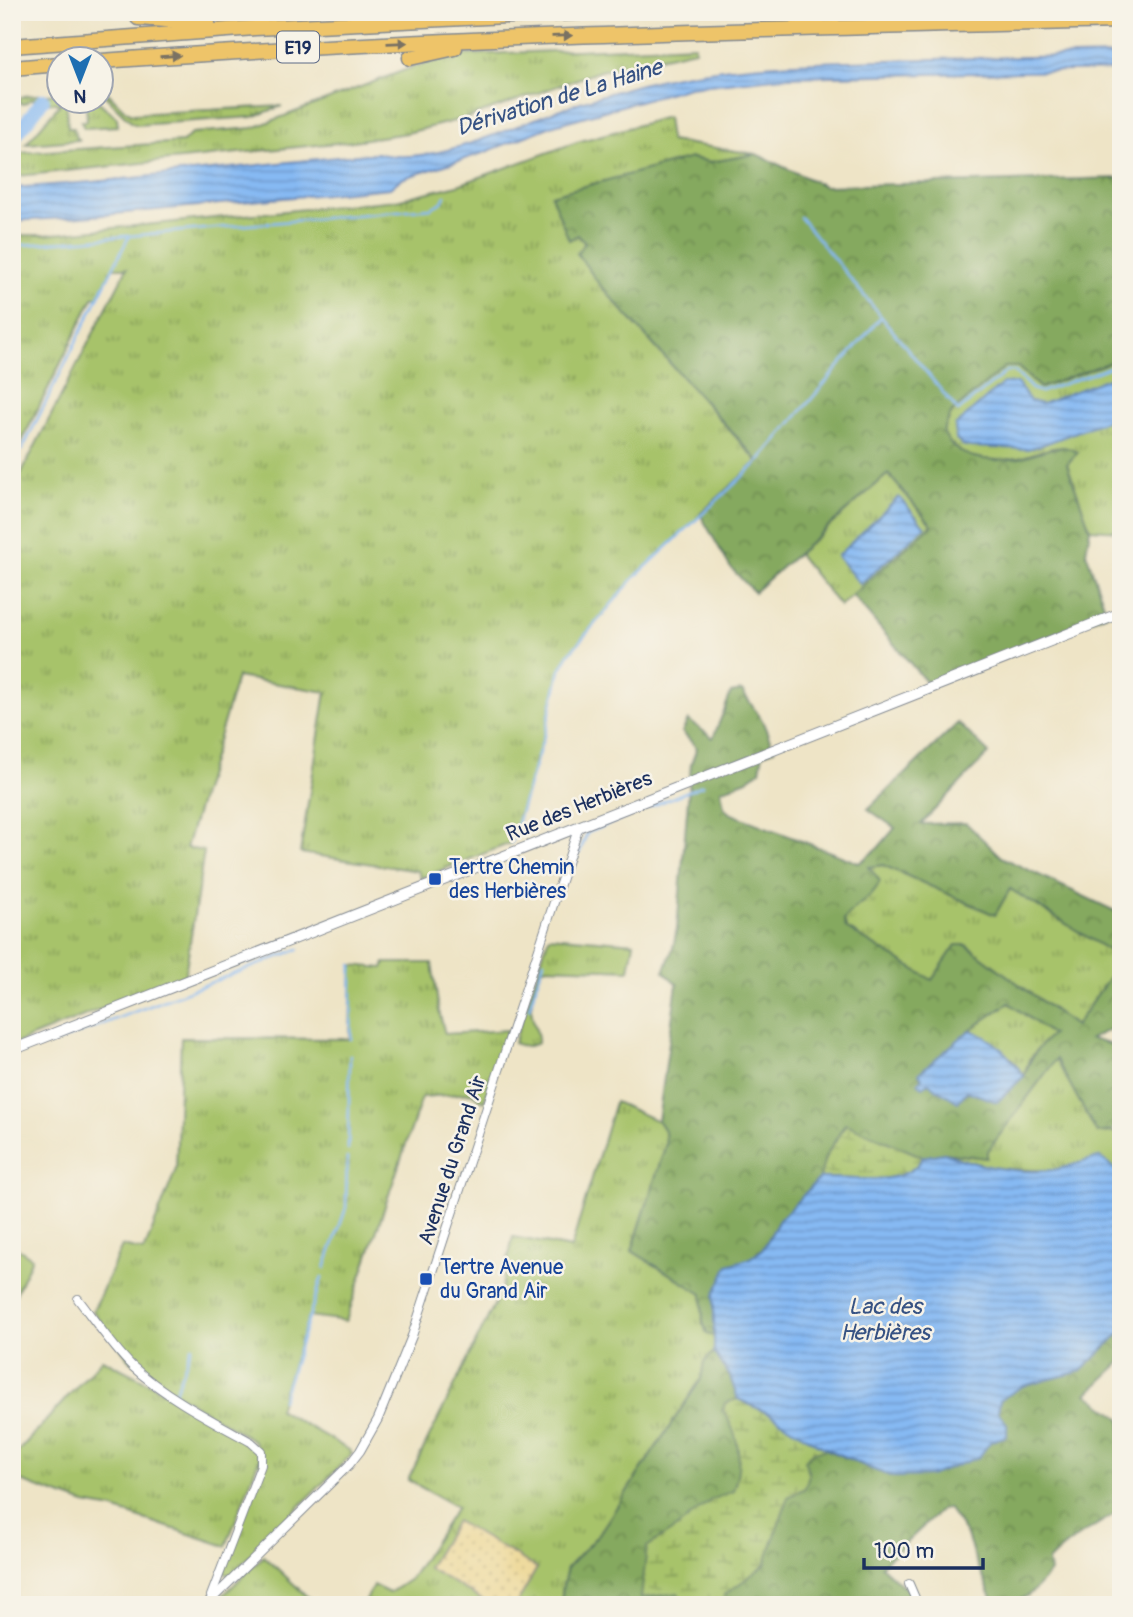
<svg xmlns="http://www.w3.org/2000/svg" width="1133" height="1617" viewBox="0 0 1133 1617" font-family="Pangolin,sans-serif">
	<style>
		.grass { fill: url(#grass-tufts); stroke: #617964; stroke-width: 2 }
		.forest { fill: url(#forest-crowns); stroke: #506c5e; stroke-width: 2; fill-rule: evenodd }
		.wetland { fill: url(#wetland-marsh); stroke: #617964; stroke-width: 2 }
		.sand { fill: url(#sand-dots); stroke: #84847e; stroke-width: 2 }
		.water { fill: url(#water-rules); stroke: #5074a8; stroke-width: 2 }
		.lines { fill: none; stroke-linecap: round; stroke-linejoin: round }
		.stream { stroke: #86b9f3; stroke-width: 2.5 }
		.river { stroke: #86b9f3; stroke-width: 14 }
		.minor-casing { stroke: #848a92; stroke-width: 10 }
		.tertiary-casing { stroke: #848a92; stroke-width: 12 }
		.motorway-casing { stroke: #848a92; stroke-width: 17 }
		.minor { stroke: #fff; stroke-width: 8 }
		.tertiary { stroke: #fff; stroke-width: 10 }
		.motorway { stroke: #eec469; stroke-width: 14 }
		.oneway { fill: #7a7263 }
		.transit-dot { fill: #1a4fb4; stroke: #f7f3e8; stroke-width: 2.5 }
		.labels { text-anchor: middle; stroke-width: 5; stroke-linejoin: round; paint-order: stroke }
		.shield { fill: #f7f3e8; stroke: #5d6a87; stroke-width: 2 }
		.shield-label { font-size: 19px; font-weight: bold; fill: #1b2f5e }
		.street-label { font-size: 21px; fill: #1b2f5e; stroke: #f7f3e8 }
		.transit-label { font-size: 21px; fill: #164399; stroke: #f7f3e8; text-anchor: start }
		.water-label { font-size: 23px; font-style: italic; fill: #365283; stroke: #f7f3e8 }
	</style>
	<defs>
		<pattern id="grass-tufts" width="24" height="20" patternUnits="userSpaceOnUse" patternTransform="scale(1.75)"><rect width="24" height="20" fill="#a7c36a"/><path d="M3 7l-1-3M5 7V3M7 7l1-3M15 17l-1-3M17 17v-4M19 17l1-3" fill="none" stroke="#879f5a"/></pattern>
		<pattern id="forest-crowns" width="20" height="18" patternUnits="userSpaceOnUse" patternTransform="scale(1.75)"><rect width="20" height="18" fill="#85a95e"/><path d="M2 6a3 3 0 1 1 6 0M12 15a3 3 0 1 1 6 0" fill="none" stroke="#6c8a51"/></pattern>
		<pattern id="wetland-marsh" width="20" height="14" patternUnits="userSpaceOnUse" patternTransform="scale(1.75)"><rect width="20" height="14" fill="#a7c36a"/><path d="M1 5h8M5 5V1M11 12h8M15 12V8" fill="none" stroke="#879f5a"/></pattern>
		<pattern id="sand-dots" width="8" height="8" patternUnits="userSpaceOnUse" patternTransform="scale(1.75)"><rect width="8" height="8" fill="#eeda9e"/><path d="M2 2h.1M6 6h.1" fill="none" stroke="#ccbb8a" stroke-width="1.8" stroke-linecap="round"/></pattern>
		<pattern id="water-rules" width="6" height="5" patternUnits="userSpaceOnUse" patternTransform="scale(1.75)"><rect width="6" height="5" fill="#86b9f3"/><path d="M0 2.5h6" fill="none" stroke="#6d97c8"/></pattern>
	</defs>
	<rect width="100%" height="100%" fill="#f7f3e8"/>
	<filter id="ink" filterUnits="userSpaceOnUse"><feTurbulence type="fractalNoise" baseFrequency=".0143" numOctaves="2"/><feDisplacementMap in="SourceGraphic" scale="14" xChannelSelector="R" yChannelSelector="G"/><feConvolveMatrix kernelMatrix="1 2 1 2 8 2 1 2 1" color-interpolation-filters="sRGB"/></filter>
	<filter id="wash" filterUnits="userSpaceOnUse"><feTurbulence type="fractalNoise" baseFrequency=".00686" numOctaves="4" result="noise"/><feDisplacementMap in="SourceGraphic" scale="28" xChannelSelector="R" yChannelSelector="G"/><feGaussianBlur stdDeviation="1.57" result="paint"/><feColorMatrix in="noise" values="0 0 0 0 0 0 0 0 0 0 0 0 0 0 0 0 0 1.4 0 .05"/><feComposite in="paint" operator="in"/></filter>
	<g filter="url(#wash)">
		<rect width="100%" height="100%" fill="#eee4c6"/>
		<g class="grass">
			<path d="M695,45v5l-95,21 -130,46 -63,16 -61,9 -328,34 -6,-2v-15l6,-6 165,-11 9,-9 61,-5 160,-61 47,-12z"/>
			<path d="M102,87l24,24 7,3 149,-8 -29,11 -116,8 -5,-2 -30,-30z"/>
			<path d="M59,93l1,9h6l2,26h6l1,8 4,4 -53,4 34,-40 -28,-5 -9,5 -6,-4 7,-4z"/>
			<path d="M86,102h13l18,16 1,8 -34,2 -3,-7h6z"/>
			<path d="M667,117l3,24 86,13 -45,8 -20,-4 -123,82 10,-5 7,9 14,40 159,178 -124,116 -65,76 -9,16 -14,59 -35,114 -90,35 -3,-7 -118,-18 26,-161 -89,-15 -51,171 18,3 -19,124 -173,70v-554l115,-223h-14l-15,29 -5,1 -81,163v-226h32l352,-35 62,-15 119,-43z"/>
			<path d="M1121,358v173l-31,-2 -23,-65 10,-11c-4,-2 -10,-6 -15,-6 -14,0 -30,8 -43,11 -29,5 -65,2 -76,-27l9,-19 53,-45h13l22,21z"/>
			<path d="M888,474l44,51 -92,81 -42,-52z"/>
			<path d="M883,865l112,50 15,-26 111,69v3l-46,65 -109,-81h-10l-24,35 -86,-52 -2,-8 25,-53z"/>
			<path d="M549,936l85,7 -5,27 -83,-3 -4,2c-5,14 -13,30 -10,45 1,10 7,19 6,29 -9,4 -15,4 -24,0z"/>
			<path d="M385,963h47l7,48 6,23 63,-4 -24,72 -13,-9 -49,4 -76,224 -37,-5 -31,93 71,41 3,4 -122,122 -7,-5 39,-102 -8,-28 -103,-63 -21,-18 -37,-49 29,-65 22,5 32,-82 5,-131 169,1 2,-74 31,3z"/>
			<path d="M1009,1003l43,32 -23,24 -5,17 -12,-17 -42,-29z"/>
			<path d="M1056,1059l41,74 24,-1v42l-111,-5 -37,-4 -29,-12 42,5 1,-6z"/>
			<path d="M615,1102l43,19 7,11 1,12 -34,107 70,43 1,28 4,12 7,2v16l-10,10 -3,17 -102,155 -32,34 -4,17 -2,20h-197l9,-20 16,8 21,-14 47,-72 -49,-27 93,-189 12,-54 58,11z"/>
			<path d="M12,1245l20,13 -20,44z"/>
			<path d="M102,1359l51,26 103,63 4,8 -2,6 -32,84 -113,-37 -28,-5 -73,-26v-20z"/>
			<path d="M264,1556l52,49h-103z"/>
		</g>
		<g class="forest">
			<path d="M756,154l68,32 297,-8v180l-81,30 -22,-21h-13l-53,45 -9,19c11,29 48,32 76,27 14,-3 29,-11 43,-11 5,0 11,3 16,5l-11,12 23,65 -4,23 21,62 -180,69 -75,-88 80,-70 -44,-51 -134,118 -24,-25 -30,-53 58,-53 -159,-177 -22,-31 8,-10 -7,-8 -9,5 -18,-45 140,-37 20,4z"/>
			<path d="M742,691l20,29 12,30 -11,4 -3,17 -13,9 -26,10 3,17 5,6 130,50 19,-15 17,-20 -27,-19 90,-86 31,30 -68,71 45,-1 35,34 120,57v44l-111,-69 -15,26 -112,-50 -14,2 11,14c-7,18 -26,24 -36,39l2,8 86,52 24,-35h10l109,81 46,-65v63l-31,15 31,8v68l-9,16 -15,2 -41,-74 -69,93v6l-43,-5 -21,4 -78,-33 -20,34 -5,20 -41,42 -16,29 -49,46v41l-7,-2 -4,-12 -1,-28 -70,-43 34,-107 -1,-12 -7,-11 19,-137 -13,-12 9,-24 4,-20 14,-164 6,-16 -15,-16 6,-12 25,18 18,-45zM1009,1003l43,32c-15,11 -22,24 -28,42l-57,14 -9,10 -30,-19 -5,5 -5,-4 4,-5 -3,-5 51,-43z"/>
			<path d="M1121,1332v30l-34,32 34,25v91c-27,17 -50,28 -73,52l2,10c-15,20 -28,33 -55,33l-22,-51 -6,-19 -19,-27 -7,2 -60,56 33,30 4,9h-357l2,-20 4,-17 32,-34 102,-155 3,-17 10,-10 16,24 8,23 32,15 49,32 55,24 20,7 85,-20 12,-17 16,-16 -9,-12 2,-12 23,-14 58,-15z"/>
		</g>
		<g class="wetland">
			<path d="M846,1124l77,33c-17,32 -72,20 -103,21l5,-20z"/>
			<path d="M738,1399l32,15 58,35 -15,3 -8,8 4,14 -4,14 -17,9 -23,68 -41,30 -1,10h-39l-6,-12 -37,5 6,-51 32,-21 32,-26 22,-9c10,-29 7,-55 -10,-80l2,-8z"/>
		</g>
		<path class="sand" d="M456,1521l81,47 -21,37h-25l-63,-37z"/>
		<g class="water">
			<path d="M1121,55v15l-338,7 -94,10 -135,38 -71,28 -82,26 -11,9 -308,29 -70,4v-33l81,-6 284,-29c55,16 139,-29 192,-47 25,-9 51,-16 76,-23 80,-20 161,-21 243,-23 77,-2 155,-4 233,-5z"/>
			<path d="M1121,373v42l-79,30 -14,4 -58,-2 -8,-2 -6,-6 -1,-13 48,-43h14l13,18 12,3z"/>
			<path d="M899,497l26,30 -65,57 -23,-28z"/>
			<path d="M970,1030c24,8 40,26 54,46l-27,26 -30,-11 -9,11 -30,-19 -5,4 -5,-4 4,-5 -3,-5z"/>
			<path d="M944,1153c31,12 75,22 108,17 16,-3 32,-9 48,-13l21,17v158l-40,39 -58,15 -23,14 -2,12 9,12v12l-16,5 -12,16 -49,19 -36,1 -20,-7 -55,-25 -49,-31 -32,-15 -8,-23 -16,-24v-57l14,-30 23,-7 12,-9 16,-29 41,-42c31,-1 86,11 103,-21z"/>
		</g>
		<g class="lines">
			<g class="stream">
				<path d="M800,217l158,194 49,-40h7l18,18 9,3 80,-29"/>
				<path d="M12,246l115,-10"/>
				<path d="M22,450l107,-214 302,-28 11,-6 3,-6"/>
				<path d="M12,470l6,-11"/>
				<path d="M511,843l35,-114 14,-59 9,-16 65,-76 124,-116 123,-145"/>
				<path d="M579,854l8,-21 116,-48"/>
				<path d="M529,1008l15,-47"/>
				<path d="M351,1039l1,-74"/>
				<path d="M53,1043l246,-94"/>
				<path d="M348,1149l2,-94"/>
				<path d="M325,1268l21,-60 1,-50"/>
				<path d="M174,1394l18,-48"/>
				<path d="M282,1400l40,-123"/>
			</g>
			<path class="river" d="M12,140l31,-40"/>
		</g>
	</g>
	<g filter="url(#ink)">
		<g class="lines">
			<defs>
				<g id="minor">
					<path d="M78,1299c17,22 34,47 54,67 34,31 79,54 119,76l10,9v14l-50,131"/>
					<path d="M909,1584l9,21"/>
					<path d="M206,1605l143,-140 11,-14 18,-32 34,-83 167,-510"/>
				</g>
				<path id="tertiary" d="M12,1050l1109,-437"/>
				<g id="motorway">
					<path d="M138,18l70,5"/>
					<path d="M12,46l243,-18 337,-16"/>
					<path d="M410,58l45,-10"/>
					<path d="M102,61c339,-25 679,-32 1019,-40"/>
					<path d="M12,68l48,-4"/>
				</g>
			</defs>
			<use href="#minor" class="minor-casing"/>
			<use href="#tertiary" class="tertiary-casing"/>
			<use href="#motorway" class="motorway-casing"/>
			<use href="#minor" class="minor"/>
			<use href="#tertiary" class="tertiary"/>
			<use href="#motorway" class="motorway"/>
		</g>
		<defs><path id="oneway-solid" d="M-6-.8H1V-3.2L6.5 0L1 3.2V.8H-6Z" transform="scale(1.75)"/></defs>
		<g class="oneway">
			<use href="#oneway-solid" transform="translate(562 36) rotate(-2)"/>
			<use href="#oneway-solid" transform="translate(397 43) rotate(-2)"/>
			<use href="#oneway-solid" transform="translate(170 56) rotate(-4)"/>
		</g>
	</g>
	<g class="transit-dot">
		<rect x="428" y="872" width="14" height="14" rx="3.5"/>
		<rect x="419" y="1272" width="14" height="14" rx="3.5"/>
	</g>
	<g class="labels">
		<rect class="shield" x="277" y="31.5" width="42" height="31" rx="5"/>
		<g class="shield-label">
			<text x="298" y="54">E19</text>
		</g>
		<g class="street-label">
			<text transform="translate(579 806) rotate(-22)" y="7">Rue des Herbières</text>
			<text transform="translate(452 1160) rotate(-72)" y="7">Avenue du Grand Air</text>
		</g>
		<g class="transit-label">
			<text x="449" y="874">Tertre Chemin<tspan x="449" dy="24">des Herbières</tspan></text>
			<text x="440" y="1274">Tertre Avenue<tspan x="440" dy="24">du Grand Air</tspan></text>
		</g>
		<g class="water-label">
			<text transform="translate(559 97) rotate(-17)" y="8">Dérivation de La Haine</text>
			<text x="885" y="1314">Lac des<tspan x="885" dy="26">Herbières</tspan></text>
		</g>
	</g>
	<rect width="1133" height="1617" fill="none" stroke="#f7f3e8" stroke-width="42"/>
	<g transform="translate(80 80) rotate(180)"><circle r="33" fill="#f7f3e8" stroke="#9fa5b1" stroke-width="2"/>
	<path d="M0-5L12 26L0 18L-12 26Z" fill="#1f6fb2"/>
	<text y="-10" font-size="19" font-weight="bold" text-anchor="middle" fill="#1b2f5e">N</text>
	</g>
	<path d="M864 1558v10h119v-10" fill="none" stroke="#1b2f5e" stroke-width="3.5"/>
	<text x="874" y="1558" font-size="21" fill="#1b2f5e" stroke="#f7f3e8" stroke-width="5" paint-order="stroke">100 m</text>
</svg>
